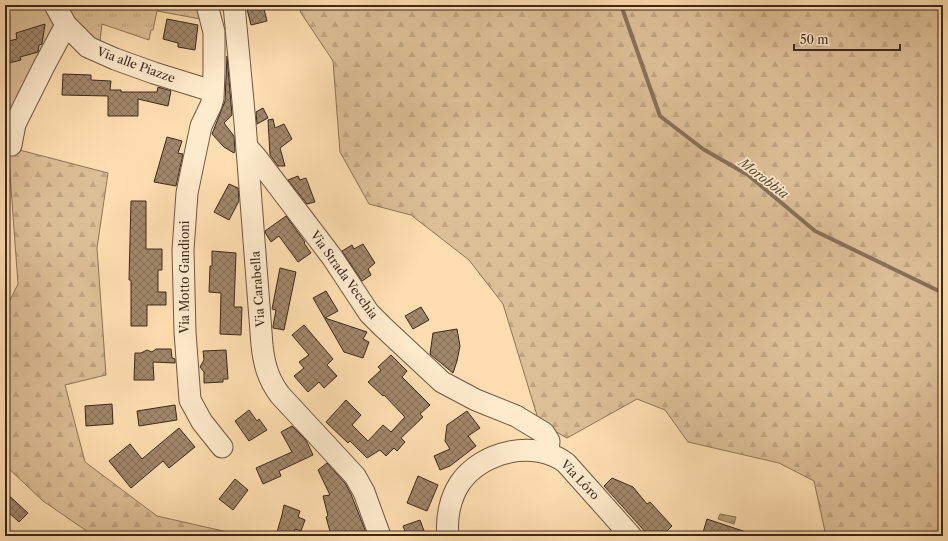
<svg xmlns="http://www.w3.org/2000/svg" width="948" height="541" viewBox="0 0 948 541" font-family="'Libre Caslon Text',serif">
	<style>
		.grass { fill: url(#grass-tufts); stroke: #8c745a }
		.forest { fill: url(#forest-firs); stroke: #8c745a }
		.park { fill: #ddbf97; stroke: #8c745a }
		.water { fill: url(#water-ripples); stroke: #897058 }
		.lines { fill: none; stroke-linecap: round; stroke-linejoin: round }
		.stream { stroke: #897058; stroke-width: 4 }
		.building { fill: url(#building-cross-hatch); stroke: #3c281e }
		.minor-casing { stroke: #6c5642; stroke-width: 23 }
		.minor { stroke: #feeacc; stroke-width: 21 }
		.labels { text-anchor: middle; stroke-width: 3.5; stroke-linejoin: round; paint-order: stroke }
		.street-label { font-size: 12px; fill: #3c281e; stroke: #feeacc }
		.water-label { font-size: 13px; font-style: italic; fill: #624c3b; stroke: #feeacc }
	</style>
	<defs>
		<pattern id="grass-tufts" width="24" height="20" patternUnits="userSpaceOnUse"><rect width="24" height="20" fill="#ddbf97"/><path d="M3 7l-1-3M5 7V3M7 7l1-3M15 17l-1-3M17 17v-4M19 17l1-3" fill="none" stroke="#bfa482"/></pattern>
		<pattern id="forest-firs" width="22" height="20" patternUnits="userSpaceOnUse"><rect width="22" height="20" fill="#ddbf97"/><path d="M5 1l3.5 6h-7zM16 11l3.5 6h-7z" fill="#bfa482"/></pattern>
		<pattern id="water-ripples" width="26" height="14" patternUnits="userSpaceOnUse"><rect width="26" height="14" fill="#bca07e"/><path d="M2 4q2-2 4 0t4 0M15 11q2-2 4 0t4 0" fill="none" stroke="#9a8267"/></pattern>
		<pattern id="building-cross-hatch" width="8" height="8" patternUnits="userSpaceOnUse"><rect width="8" height="8" fill="#a1876a"/><path d="M0 0l8 8M0 8l8-8" fill="none" stroke="#846e57"/></pattern>
	</defs>
	<rect width="100%" height="100%" fill="#fedeb0"/>
	<filter id="stains"><feTurbulence type="fractalNoise" baseFrequency=".005" numOctaves="4"/><feColorMatrix values="0 0 0 0 .2 0 0 0 0 .09 0 0 0 0 .02 0 0 0 .5 -.17"/></filter>
	<radialGradient id="worn" r=".72"><stop offset=".6" stop-color="#630" stop-opacity="0"/><stop offset="1" stop-color="#630" stop-opacity=".3"/></radialGradient>
	<path class="grass" d="M62,5h140l4,15 -49,-9 -4,19h-2l-2,10 -47,-16 -3,25z"/>
	<g class="forest">
		<path d="M298,5h645v531h-117l-12,-55 -35,-18 -91,-21 -23,-32 -28,-11 -70,39 -28,-16 -36,-118 -34,-44 -58,-45 -42,-11 -29,-52 -7,-91 -32,-48z"/>
		<path d="M8,147l100,26 -11,75 9,127 -41,10 20,77 72,54 88,20h-151l-51,-35 -38,-36v-155l13,-26z"/>
	</g>
	<path class="park" d="M5,5h49l12,20 -55,120 -2,11 -4,-2z"/>
	<path class="water" d="M720,514l16,3 -2,7 -16,-5z"/>
	<g class="lines">
		<path class="stream" d="M621,5l39,111 43,33 45,26 67,56 128,62"/>
	</g>
	<g class="building">
		<path d="M246,5h17l4,16 -16,4z"/>
		<path d="M167,19l31,6 -3,25 -17,-3v-4l-15,-4z"/>
		<path d="M45,24l-3,20 -3,1 -1,7 -18,5 1,3 -16,4v-22l12,-3 -1,-6z"/>
		<path d="M227,56l5,59 -8,8 10,13 1,15 -1,2 -10,-6 -12,-13 13,-33z"/>
		<path d="M63,74l28,1v5l20,1 -1,9h11v2h36l1,-5 13,4 -3,15 -30,-7v17h-30v-20l-46,-1z"/>
		<path d="M263,108l5,10 -11,6 -1,-12z"/>
		<path d="M273,119l2,9 9,-4 8,15 -12,9 5,18h-7l-8,-11 -2,-35z"/>
		<path d="M167,137l15,4 -4,12 5,1 -7,32 -22,-4z"/>
		<path d="M298,176l2,4 6,-2 9,24 -8,2 -19,-24z"/>
		<path d="M229,184l9,4 1,13 -10,19 -15,-8z"/>
		<path d="M131,201h15v48h16v21h-4v22h8v13h-19v21h-16v-46h-2z"/>
		<path d="M286,216l19,26 -1,1 7,10 -13,9 -19,-26 -8,6 -5,-8 -1,-3z"/>
		<path d="M363,244l12,19 -7,6 3,6 -9,6 -20,-30 10,-6 2,4z"/>
		<path d="M212,251l24,2 -2,54h8l-1,28 -21,-1 1,-41 -12,-1 1,-26h2z"/>
		<path d="M280,268l16,4 -12,58 -11,-2v-2l3,-16 -4,-1z"/>
		<path d="M326,291l12,20 -13,7 42,14 -4,7 6,3 -6,16 -19,-6 -31,-54z"/>
		<path d="M421,307l8,13 -16,9 -8,-13z"/>
		<path d="M304,325l29,34 -6,6 10,11 -13,12 -5,-6 -11,10 -14,-16 10,-8 -5,-6 10,-7 -17,-20z"/>
		<path d="M457,329l3,17 -3,15 -4,12 -23,-19 3,-21z"/>
		<path d="M156,349h15l1,9 3,1v4l-22,-1 1,18h-20l1,-27h6l6,-3 5,2z"/>
		<path d="M226,350l2,29h-5v3l-19,1v-11l-4,-5 4,-7 -1,-9z"/>
		<path d="M391,355l16,16 -5,6 28,28 -10,9 3,3 -22,21 4,4 -8,9 -3,-3 -8,8 -6,-6 -13,8 -17,-17 -2,2 -22,-21 20,-22 15,15 -9,10 16,16 15,-16 8,7 14,-15 -21,-22 -1,1 -15,-14 13,-12 -3,-3z"/>
		<path d="M112,404l1,20 -27,2 -1,-20z"/>
		<path d="M175,405l2,15 -38,6 -2,-15z"/>
		<path d="M249,410l8,11 2,-2 8,11 -18,11 -14,-20z"/>
		<path d="M467,411l13,17 -12,8 8,10 -26,20 -10,4 -6,-14 16,-7 -5,-8 2,-16z"/>
		<path d="M292,426l14,14 7,15 -34,16 2,5 -18,8 -7,-16 36,-16 -11,-20z"/>
		<path d="M179,428l16,19 -26,21 -6,-7 -32,27 -22,-27 21,-17 12,15z"/>
		<path d="M327,463l18,20 6,11 14,36 1,6h-19l-1,-5 -15,4 -5,-18 2,-1 -5,-20 7,-1 -12,-25z"/>
		<path d="M418,476l20,9 -11,26 -20,-8z"/>
		<path d="M612,478l21,9 14,17 3,-2 22,24 -10,10h-13l-45,-50z"/>
		<path d="M235,479l13,11 -15,20 -14,-11z"/>
		<path d="M5,492l23,21 -9,9 -14,-13z"/>
		<path d="M284,505l16,6 -2,6 7,3 -4,11 -6,-2 -2,7h-6l-10,-4 5,-17z"/>
		<path d="M707,519l45,15v2h-50z"/>
		<path d="M420,520l6,16h-19l-4,-10z"/>
	</g>
	<g class="lines">
		<defs>
			<g id="minor">
				<path d="M55,5l11,20 22,22 27,12 39,14 58,18"/>
				<path d="M207,5l7,27v40l-1,26 -2,7 -10,21 -14,67 -4,57 2,82 5,68 12,22 20,25"/>
				<path d="M234,5l11,118 17,222c2,19 6,34 18,50l75,81 9,16 16,44"/>
				<path d="M11,145l4,-21 29,-58 22,-41"/>
				<path d="M247,147l9,10 76,100 37,56 14,14 59,55 34,18 40,16 28,17 5,8 -1,11"/>
				<path d="M448,536c-2,-18 2,-38 12,-53 22,-32 75,-44 106,-20l65,73"/>
			</g>
		</defs>
		<use href="#minor" class="minor-casing"/>
		<use href="#minor" class="minor"/>
	</g>
	<g class="labels">
		<g class="street-label">
			<text transform="translate(136 65) rotate(20)" y="4">Via alle Piazze</text>
			<text transform="translate(344 275) rotate(54)" y="4">Via Strada Vecchia</text>
			<text transform="translate(185 277) rotate(-90)" y="4">Via Motto Gandioni</text>
			<text transform="translate(258 289) rotate(-94)" y="4">Via Carabella</text>
			<text transform="translate(580 480) rotate(46)" y="4">Via Lôro</text>
		</g>
		<g class="water-label">
			<text transform="translate(764 178) rotate(37)" y="5">Morobbia</text>
		</g>
	</g>
	<rect width="948" height="541" fill="none" stroke="#fedeb0" stroke-width="20"/>
	<rect x="6" y="6" width="936" height="529" fill="none" stroke="#3c281e" stroke-width="2"/>
	<rect x="10" y="10" width="928" height="521" fill="none" stroke="#3c281e"/>
	<path d="M794 44v6h106v-6" fill="none" stroke="#3c281e" stroke-width="2"/>
	<text x="800" y="44" font-size="12" fill="#3c281e" stroke="#feeacc" stroke-width="3" paint-order="stroke">50 m</text>
	<rect width="100%" height="100%" filter="url(#stains)"/>
	<rect width="100%" height="100%" fill="url(#worn)"/>
</svg>
